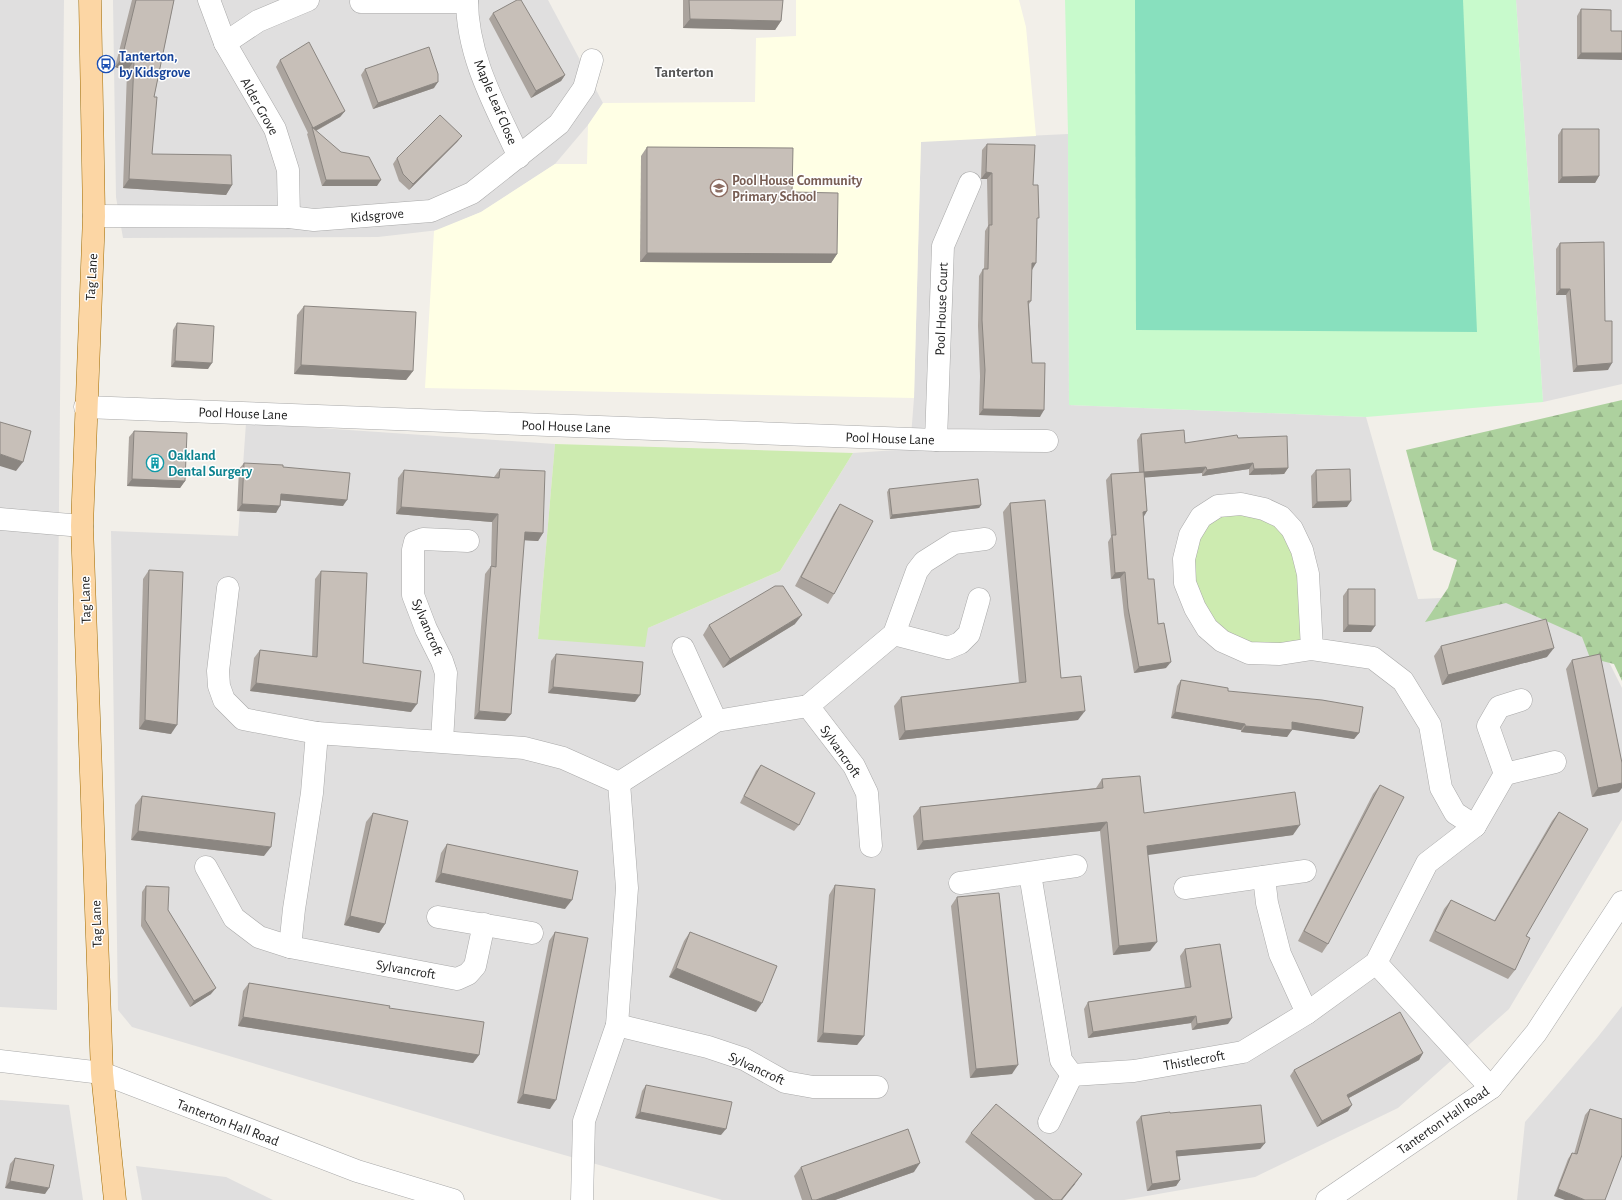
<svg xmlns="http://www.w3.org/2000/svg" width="1622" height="1200" viewBox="0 0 1622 1200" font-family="'Alegreya Sans',sans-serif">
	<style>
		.residential { fill: #e0dfdf }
		.education { fill: #ffffe5 }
		.grass { fill: #cdebb0 }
		.forest { fill: url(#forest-firs) }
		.park { fill: #c8facc }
		.pitch { fill: #88e0be }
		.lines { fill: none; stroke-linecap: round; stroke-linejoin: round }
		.minor-casing { stroke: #a9a9a9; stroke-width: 23 }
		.major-casing { stroke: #a06b00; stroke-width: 23 }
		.minor { stroke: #fff; stroke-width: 22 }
		.major { stroke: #fcd6a4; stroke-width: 22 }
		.wall { fill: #aba49e }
		.shaded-wall { fill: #8b8681 }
		.building { fill: #c7bfb8; stroke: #8b8681 }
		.labels { text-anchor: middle; stroke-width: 3; stroke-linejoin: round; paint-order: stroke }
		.transit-label { font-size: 14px; font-weight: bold; fill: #164399; stroke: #fff; text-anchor: start }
		.street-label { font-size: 14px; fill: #222; stroke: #fff }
		.education-label { font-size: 14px; font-weight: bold; fill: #785e54; stroke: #fff; text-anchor: start }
		.culture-label { font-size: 14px; font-weight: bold; fill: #0d838f; stroke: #fff; text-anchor: start }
		.neighbourhood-label { font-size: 15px; font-weight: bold; fill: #555; stroke: #fff }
	</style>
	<defs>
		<pattern id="forest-firs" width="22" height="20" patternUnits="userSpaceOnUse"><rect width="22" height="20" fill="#add19e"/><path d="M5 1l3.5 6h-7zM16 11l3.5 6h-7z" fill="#95b388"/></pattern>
	</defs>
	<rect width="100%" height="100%" fill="#f2efe9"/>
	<g class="residential">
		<path d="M0,0h64l-6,606 -1,404 -57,-3z"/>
		<path d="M113,0h435l55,103 -15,22 -33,39 -74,48 -42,18 -61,7 -255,1 -7,-41z"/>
		<path d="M1516,0h106v384l-79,18z"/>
		<path d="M1068,134l1,271 297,12 52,182 156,-7 48,96v132l-113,189 -111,99 -143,69 -131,23h-402l-228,-65 -362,-108 -14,-17 -7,-479 127,5 8,-113 309,21 -17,195 110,-11 132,-57 73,-118 57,-4 4,-51 7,-257z"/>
		<path d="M1622,1006v194h-105l8,-78 72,-84z"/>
		<path d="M0,1100l69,5 14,95h-83z"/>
		<path d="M136,1166l90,11 47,23h-131z"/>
	</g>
	<path class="education" d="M796,0h223l7,27 10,109 -115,6 -7,256 -489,-10 9,-157 47,-19 74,-48h32l1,-39 15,-22 152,-1 1,-64 40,-2z"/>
	<g class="grass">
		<path d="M555,444l298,9 -73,118 -132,57 -3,19 -107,-8z"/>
		<path d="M1241,504l54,31 17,114 -63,4 -54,-45 -5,-73z"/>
	</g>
	<path class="forest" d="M1622,400v281l-8,-17 -24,-6 -8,-21 -76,-34 -81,19 23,-34 9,-28 -24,-10 -27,-100z"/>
	<path class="park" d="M1065,0h451l27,402 -177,15 -297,-12 -1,-271z"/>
	<path class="pitch" d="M1135,0h328l14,332 -341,-2z"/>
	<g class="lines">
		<defs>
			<g id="minor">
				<path d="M209,0l16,43 50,86 13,41 1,47"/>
				<path d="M467,0c0,57 29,107 52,157"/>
				<path d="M361,2h106"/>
				<path d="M225,43l33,-22 50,-21"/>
				<path d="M94,216l195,1 25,3 117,-9 41,-18 87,-69 25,-36 8,-28"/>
				<path d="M85,407l851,33 111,1"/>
				<path d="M936,440l7,-194 27,-63"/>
				<path d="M0,519l82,7"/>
				<path d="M228,588l-10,83 1,15 5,14 19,19 74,14 207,15 39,10 56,25 8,105 -10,137 -33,96 -2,79"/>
				<path d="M894,634l54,14 12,-5 9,-9 10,-35"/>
				<path d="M683,648l33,73"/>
				<path d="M1312,649l-4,-75 -6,-24 -10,-21 -11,-12 -17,-8 -23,-5 -23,2 -17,11 -11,18 -6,24 1,24 10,25 12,20 15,13 27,12 31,1 32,-5 61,9 30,23 27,44 11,63 14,25 20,13"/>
				<path d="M808,706l46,60 13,27 4,53"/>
				<path d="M317,733l-5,60 -18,116 -4,38 167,32 11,-5 7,-8 9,-42"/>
				<path d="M442,741l4,-68 -4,-12 -16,-32 -13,-34v-45l2,-8 8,-3 45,2"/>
				<path d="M1505,774l50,-12"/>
				<path d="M619,783l97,-62 92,-15 86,-72 23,-63 7,-9 30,-19 31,-4"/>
				<path d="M206,867l28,51 25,19 31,10"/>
				<path d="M1030,874l31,186 11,15 62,-4 109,-19 64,-39 69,-50 51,-100 48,-37 30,-52 -17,-48 11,-19 22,-7"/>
				<path d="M1264,877l3,26 13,51 27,59"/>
				<path d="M960,883l116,-17"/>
				<path d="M1185,888l120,-17"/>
				<path d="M438,917l94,16"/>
				<path d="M1376,963l115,125"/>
				<path d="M617,1025l91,22 36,12 41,23 28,5h64"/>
				<path d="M0,1061l102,12 255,98 96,29"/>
				<path d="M1049,1122l23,-47"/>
				<path d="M1327,1200l164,-112 45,-55 86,-131"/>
			</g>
			<path id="major" d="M90,0l4,216 -12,310 20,547 13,127"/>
		</defs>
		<use href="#minor" class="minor-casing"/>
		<use href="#major" class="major-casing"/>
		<use href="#minor" class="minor"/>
		<use href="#major" class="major"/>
	</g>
	<g class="wall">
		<path d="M132,0h42l-20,97 -2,57 80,31 -6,10 -103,-7 4,-117 -12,-4z"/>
		<path d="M683,0h100l-2,21 -6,9 -92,-2z"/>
		<path d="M1581,9l30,22 -34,28v-43z"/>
		<path d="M493,13l72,62 -4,6 -30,17 -42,-79z"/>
		<path d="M280,60l65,51 -5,6 -24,14 61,55h-55l-15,-52 1,-1 -32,-66z"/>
		<path d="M365,69l69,19 -61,21 -12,-34z"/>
		<path d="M1562,129l37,47 -4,7h-37v-48z"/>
		<path d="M462,136l-5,6 -48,48 -10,-9 -6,-17 4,-6z"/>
		<path d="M987,144l46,41 4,36 -6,49v31l-2,3 3,59 8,54 -61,-2 1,-39 -2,-50 1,-50 4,-7h1l1,-38 3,-5 -1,-47h-6l1,-29z"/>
		<path d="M647,147l145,45 45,62 -6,9 -191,-1 1,-106z"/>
		<path d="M1560,243l45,78 3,49 -35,2 -7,-77h-10v-46z"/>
		<path d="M304,306l109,65 -7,9 -112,-6 3,-59z"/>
		<path d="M177,323l31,46 -37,-2 2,-37z"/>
		<path d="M134,431l51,50 -5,7 -53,-2 2,-49z"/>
		<path d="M1141,434l44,9 53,-5 50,30 -4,6 -35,1v-6l-47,7v-3l-57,4 2,34 -4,6 5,62 10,45 8,44 -32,5 -10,-58 -4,-37 -9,1 -3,-37 3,-5 -5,-57 5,-6 28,-2 -2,-32z"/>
		<path d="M244,463l39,4 60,39 -62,-6 -5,13 -39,-2 2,-42z"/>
		<path d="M500,469l43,64 -5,8 -14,-1 -13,174 -6,7 -31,-2 11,-145 6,-8 1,-44 -96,-8 2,-36 6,-8 90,7z"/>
		<path d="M1316,470l31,37 -35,1 -1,-32z"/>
		<path d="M889,489l92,16 -2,3 -89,11 -3,-27z"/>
		<path d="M1010,503l51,175 17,42 -179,20 -5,-34 7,-9 118,-14 -16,-171z"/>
		<path d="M840,504l-6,90 -6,10 -33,-18 39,-73z"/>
		<path d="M149,570l22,164 -32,-5 4,-150z"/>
		<path d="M321,571l42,92 48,49 -161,-21 4,-33 6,-8 52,7 3,-78z"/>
		<path d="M1348,589l23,43h-28v-36z"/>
		<path d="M795,624l-72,44 -20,-33 6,-10z"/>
		<path d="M1441,646l106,11 -105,28 -8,-29z"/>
		<path d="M556,654l79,48 -87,-9 3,-32z"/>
		<path d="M1572,660l47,132 -27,5 -26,-128z"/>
		<path d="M1181,680l47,11 131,42 -5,6 -62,-10 -5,8 -46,-5v-2l-70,-12 6,-32z"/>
		<path d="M761,765l38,60 -5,6 -54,-28 16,-32z"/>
		<path d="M1102,779l42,34 149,22 -145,19 2,97 -37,4 -13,-124 -183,19 -4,-34 7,-9 176,-19z"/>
		<path d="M1380,785l-52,159 -6,9 -24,-12 75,-147z"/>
		<path d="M142,796l122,60 -133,-16 4,-35z"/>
		<path d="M1559,812l-33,124 -11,34 -7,9 -79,-38 15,-32 7,-9 43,21 58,-100z"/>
		<path d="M373,813l12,111 -6,9 -35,-8 22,-103z"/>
		<path d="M447,844l118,65 -130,-27 6,-29z"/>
		<path d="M835,885l29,151 -7,9 -40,-3 12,-147z"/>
		<path d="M146,886l22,24 43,84 -21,13 -49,-81 1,-34z"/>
		<path d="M957,897l55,177 -42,4 -19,-172z"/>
		<path d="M555,932l-5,177 -33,-6 32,-162z"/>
		<path d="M690,932l66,80 -87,-35 15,-36z"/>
		<path d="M1185,949l43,75 -36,6 -1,-7 -103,15 -4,-29 4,-7 97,-14 -5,-32z"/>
		<path d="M249,983l140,25 90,47 -6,8 -235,-37 5,-35z"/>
		<path d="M1423,1053l-4,7 -70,38 -1,13 -31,16 -27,-51 4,-6z"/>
		<path d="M646,1085l75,50 -86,-17 7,-27z"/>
		<path d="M1590,1109l32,10 -68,77 14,-37 4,-6 2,1 11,-39z"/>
		<path d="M1170,1113l95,30 -5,6 -83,7 3,24 -4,6 -29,5 -11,-69 5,-6z"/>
		<path d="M971,1133l104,51 -13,16h-27l-70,-58z"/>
		<path d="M15,1158l30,36 -40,-6 5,-24z"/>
		<path d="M801,1167l113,5 -79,28h-33l-8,-24z"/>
	</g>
	<g class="shaded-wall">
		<path d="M690,19l91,2 -6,9 -92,-2z"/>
		<path d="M1581,53h41v7l-45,-1z"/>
		<path d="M122,58l12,3 -7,10 -12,-4z"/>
		<path d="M565,75l-4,6 -30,17 5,-7z"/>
		<path d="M438,82l-4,6 -61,21 5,-6z"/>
		<path d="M345,111l-5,6 -27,15v-4z"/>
		<path d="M462,136l-5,6 -48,48 4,-6z"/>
		<path d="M986,172l6,1 -5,6h-6z"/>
		<path d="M1599,176l-4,7h-37l4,-6z"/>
		<path d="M129,179l103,6 -6,10 -103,-7z"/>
		<path d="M326,180h55l-4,6h-55z"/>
		<path d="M647,253l190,1 -6,9 -191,-1z"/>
		<path d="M1032,263h4l-4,7z"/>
		<path d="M1560,289h10l-4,6h-10z"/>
		<path d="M175,361l37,2 -4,6 -37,-2z"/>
		<path d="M1612,363l-4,7 -35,2 4,-6z"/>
		<path d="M301,365l112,6 -7,9 -112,-6z"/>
		<path d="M983,409l61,1 -4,7 -61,-2z"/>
		<path d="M0,454l23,8 -7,9 -16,-5z"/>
		<path d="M1253,463l-4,6 -47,7 5,-6z"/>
		<path d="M1206,467l-4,6 -62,5 4,-6z"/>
		<path d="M1288,468l-4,6 -35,1 5,-6z"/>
		<path d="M132,479l53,2 -5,7 -53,-2z"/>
		<path d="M281,494l66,6 -4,6 -66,-6z"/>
		<path d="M1351,501l-4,6 -35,1 5,-6z"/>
		<path d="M242,504l38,2 -4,7 -39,-2z"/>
		<path d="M981,505l-2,3 -89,11 2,-4z"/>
		<path d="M401,507l97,7 -6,8 -96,-8z"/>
		<path d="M1147,511l-4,7v-6z"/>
		<path d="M525,532l18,1 -5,8 -18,-1z"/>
		<path d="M1125,572l-5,6 -9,1 4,-6z"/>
		<path d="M802,615l-7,9 -72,44 7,-9z"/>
		<path d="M1348,625l27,1 -4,6h-28z"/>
		<path d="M1554,648l-7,9 -105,28 6,-10z"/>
		<path d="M1171,662l-5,6 -32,5 5,-6z"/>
		<path d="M256,683l161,21 -6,8 -161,-21z"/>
		<path d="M553,687l87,8 -5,7 -87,-9z"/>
		<path d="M479,711l32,3 -6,7 -31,-2z"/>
		<path d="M1085,711l-7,9 -179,20 6,-9z"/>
		<path d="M1175,712l70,12 -4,6 -70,-12z"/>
		<path d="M145,720l32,5 -6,9 -32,-5z"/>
		<path d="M1292,722l67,11 -5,6 -66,-10z"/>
		<path d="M1245,726l47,4 -5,7 -46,-5z"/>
		<path d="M1622,783v5l-3,4 -27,5 6,-9z"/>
		<path d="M1107,822l-7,9 -183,19 6,-9z"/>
		<path d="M1300,825l-7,10 -152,21 6,-10z"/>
		<path d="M138,831l133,16 -7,9 -133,-16z"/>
		<path d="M441,873l131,27 -7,9 -130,-27z"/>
		<path d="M350,916l35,8 -6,9 -35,-8z"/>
		<path d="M1157,942l-7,9 -37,4 6,-9z"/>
		<path d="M676,968l86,35 -6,9 -87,-35z"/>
		<path d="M216,988l-5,6 -21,13 4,-6z"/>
		<path d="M1196,1016l-5,7 -103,15 5,-6z"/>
		<path d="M243,1017l236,38 -6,8 -235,-37z"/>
		<path d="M1232,1018l-4,6 -36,6 5,-6z"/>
		<path d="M823,1033l41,3 -7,9 -40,-3z"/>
		<path d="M1423,1053l-4,7 -76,41 4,-6z"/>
		<path d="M1018,1065l-6,9 -42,4 6,-9z"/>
		<path d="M523,1094l33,6 -6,9 -33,-6z"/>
		<path d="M1352,1105l-4,6 -31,16 5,-6z"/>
		<path d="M640,1112l86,17 -5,6 -86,-17z"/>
		<path d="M1265,1143l-5,6 -89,8 5,-6z"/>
		<path d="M920,1163l-6,9 -79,28h-19z"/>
		<path d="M1082,1174l-7,10 -13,16h-1z"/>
		<path d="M1180,1180l-4,6 -29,5 5,-7z"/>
		<path d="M10,1181l39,7 -4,6 -40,-6z"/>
		<path d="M1558,1189l27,11h-20l-11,-4z"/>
	</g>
	<g class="building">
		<path d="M136,0h38l-20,97h3l-5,57 79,1 1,30 -103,-6 5,-118 -12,-3z"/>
		<path d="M517,0h4l44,75 -29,16 -43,-78z"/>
		<path d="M689,0h94l-2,21 -91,-2z"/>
		<path d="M1581,9l30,1v21h11v22h-41z"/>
		<path d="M309,42l36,69 -32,17 -33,-68z"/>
		<path d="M429,47l9,27v8l-60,21 -13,-34z"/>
		<path d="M440,115l22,21 -49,48 -10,-10 -6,-16z"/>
		<path d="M312,127l29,25 28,5 12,23h-55z"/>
		<path d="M1562,129h37v47l-37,1z"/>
		<path d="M987,144l48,1 -2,40h5l1,33h-2l-1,45h-4l-1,38h-3l4,62h13l-1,47 -61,-1 2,-39 -3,-50 1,-51h5l1,-44h3v-52l-6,-1z"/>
		<path d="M647,147l146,1 -1,44 46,1 -1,61 -190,-1z"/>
		<path d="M1604,242l1,79h7v42l-35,3 -7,-77h-10v-46z"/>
		<path d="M304,306l112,6 -3,59 -112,-6z"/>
		<path d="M177,323l37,3 -2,37 -37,-2z"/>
		<path d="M0,422l31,9 -8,31 -23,-8z"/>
		<path d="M1184,430l1,13 52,-8 1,3 49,-2 1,32 -34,1 -1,-6 -46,7 -1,-3 -62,5 -3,-38z"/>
		<path d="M134,431l53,2 -2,48 -53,-2z"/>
		<path d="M244,463l39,2v2l67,6 -3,27 -66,-6 -1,12 -38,-2z"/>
		<path d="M500,469l45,2 -2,62 -18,-1 -14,182 -32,-3 12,-145 5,1 2,-53 -97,-7 3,-37 95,8z"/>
		<path d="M1350,469l1,32 -34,1 -1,-32z"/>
		<path d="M1144,472l3,39 -4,1 5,67h6l4,45 6,-1 7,39 -32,5 -11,-59 -3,-36 -10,1 -3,-38h4l-5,-61z"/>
		<path d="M978,479l3,26 -89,10 -3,-26z"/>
		<path d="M1045,500l16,178 20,-2 4,35 -180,20 -4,-34 125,-15 -16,-179z"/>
		<path d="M840,504l33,17 -39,73 -33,-17z"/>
		<path d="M149,570l34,2 -6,153 -32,-5z"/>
		<path d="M321,571l46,2 -4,90 58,8 -4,33 -161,-21 4,-33 57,7z"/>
		<path d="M775,586h8l19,29 -72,44 -21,-34z"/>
		<path d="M1348,589h27v37l-27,-1z"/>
		<path d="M1546,619l8,29 -106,27 -7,-29z"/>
		<path d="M556,654l87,8 -3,33 -87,-8z"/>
		<path d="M1600,654l22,109v20l-24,5 -26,-128z"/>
		<path d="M1181,680l47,8v3l94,9 41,7 -4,26 -67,-11v8l-47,-4v-2l-70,-12z"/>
		<path d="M761,765l54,28 -16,32 -55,-29z"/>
		<path d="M1140,776l4,37 151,-21 5,33 -153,21 10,96 -38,4 -12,-124 -184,19 -3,-34 183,-19 -1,-9z"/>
		<path d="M1380,785l24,12 -76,147 -24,-13z"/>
		<path d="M142,796l133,17 -4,34 -133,-16z"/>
		<path d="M1559,812l29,17 -62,107 4,2 -15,32 -80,-39 16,-31 44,21z"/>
		<path d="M373,813l35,8 -23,103 -35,-8z"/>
		<path d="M447,844l131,27 -6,29 -131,-27z"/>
		<path d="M835,885l40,4 -11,147 -41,-3z"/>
		<path d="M146,886l23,1 -1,23 48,78 -22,13 -49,-81z"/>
		<path d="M999,893l19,172 -42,4 -19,-172z"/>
		<path d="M555,932l33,6 -32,162 -33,-6z"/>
		<path d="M690,932l87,34 -15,37 -86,-35z"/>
		<path d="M1220,944l12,74 -35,6 -1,-8 -103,16 -5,-30 103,-15 -6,-38z"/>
		<path d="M249,983l141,23 -1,2 95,14 -5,33 -236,-38z"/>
		<path d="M1400,1012l23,41 -76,42 5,10 -30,16 -28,-51z"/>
		<path d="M646,1085l86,17 -6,27 -86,-17z"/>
		<path d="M996,1104l86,70 -21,26h-8l-82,-67z"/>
		<path d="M1261,1105l4,38 -89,8 4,29 -28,4 -11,-68 29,-4v1z"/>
		<path d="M1590,1109l32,10v36l-17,45h-20l-27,-11 14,-36 5,1z"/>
		<path d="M908,1129l12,34 -104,37h-4l-11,-33z"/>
		<path d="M15,1158l39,7 -5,23 -39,-7z"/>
	</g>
	<defs>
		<symbol id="bus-ring" viewBox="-11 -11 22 22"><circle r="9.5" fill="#fff" stroke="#1a4fb4" stroke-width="1.5"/><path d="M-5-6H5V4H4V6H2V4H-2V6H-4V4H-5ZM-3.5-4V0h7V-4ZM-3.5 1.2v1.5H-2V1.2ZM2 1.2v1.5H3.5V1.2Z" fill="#1a4fb4"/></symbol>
		<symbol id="school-ring" viewBox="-11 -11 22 22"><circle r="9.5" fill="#fff" stroke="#8d6e63" stroke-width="1.5"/><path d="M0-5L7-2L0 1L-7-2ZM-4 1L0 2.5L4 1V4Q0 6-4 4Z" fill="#8d6e63"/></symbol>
		<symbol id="building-ring" viewBox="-11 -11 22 22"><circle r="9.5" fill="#fff" stroke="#0f9aa8" stroke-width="1.5"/><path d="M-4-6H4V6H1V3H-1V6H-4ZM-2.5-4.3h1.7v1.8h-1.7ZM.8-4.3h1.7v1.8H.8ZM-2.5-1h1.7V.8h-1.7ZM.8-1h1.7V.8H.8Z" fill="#0f9aa8"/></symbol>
	</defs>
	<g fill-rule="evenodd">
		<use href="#bus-ring" x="96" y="54" width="20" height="20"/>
		<use href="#school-ring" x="709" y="178" width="20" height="20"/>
		<use href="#building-ring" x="145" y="453" width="20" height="20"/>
	</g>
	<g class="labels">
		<g class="transit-label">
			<text x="119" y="61">Tanterton,<tspan x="119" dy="16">by Kidsgrove</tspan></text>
		</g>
		<g class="street-label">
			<text transform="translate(496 102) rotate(67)" y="5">Maple Leaf Close</text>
			<text transform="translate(260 106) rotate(61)" y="5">Alder Grove</text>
			<text transform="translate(377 215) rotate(-5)" y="5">Kidsgrove</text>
			<text transform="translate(91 277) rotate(-87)" y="5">Tag Lane</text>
			<text transform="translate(941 309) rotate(-88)" y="5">Pool House Court</text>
			<text transform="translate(243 413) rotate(2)" y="5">Pool House Lane</text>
			<text transform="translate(566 426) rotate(2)" y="5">Pool House Lane</text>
			<text transform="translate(890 438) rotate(2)" y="5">Pool House Lane</text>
			<text transform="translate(85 600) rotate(-92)" y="5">Tag Lane</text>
			<text transform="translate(428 627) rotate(67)" y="5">Sylvancroft</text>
			<text transform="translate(841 751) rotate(55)" y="5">Sylvancroft</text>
			<text transform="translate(96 924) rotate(-92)" y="5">Tag Lane</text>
			<text transform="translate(406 969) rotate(10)" y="5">Sylvancroft</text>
			<text transform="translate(1194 1060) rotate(-10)" y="5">Thistlecroft</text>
			<text transform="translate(757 1068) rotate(25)" y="5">Sylvancroft</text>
			<text transform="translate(1443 1120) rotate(-35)" y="5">Tanterton Hall Road</text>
			<text transform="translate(228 1122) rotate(21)" y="5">Tanterton Hall Road</text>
		</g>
		<g class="education-label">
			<text x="732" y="185">Pool House Community<tspan x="732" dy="16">Primary School</tspan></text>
		</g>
		<g class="culture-label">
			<text x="168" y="460">Oakland<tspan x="168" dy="16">Dental Surgery</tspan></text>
		</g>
		<g class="neighbourhood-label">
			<text x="684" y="77">Tanterton</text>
		</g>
	</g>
</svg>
